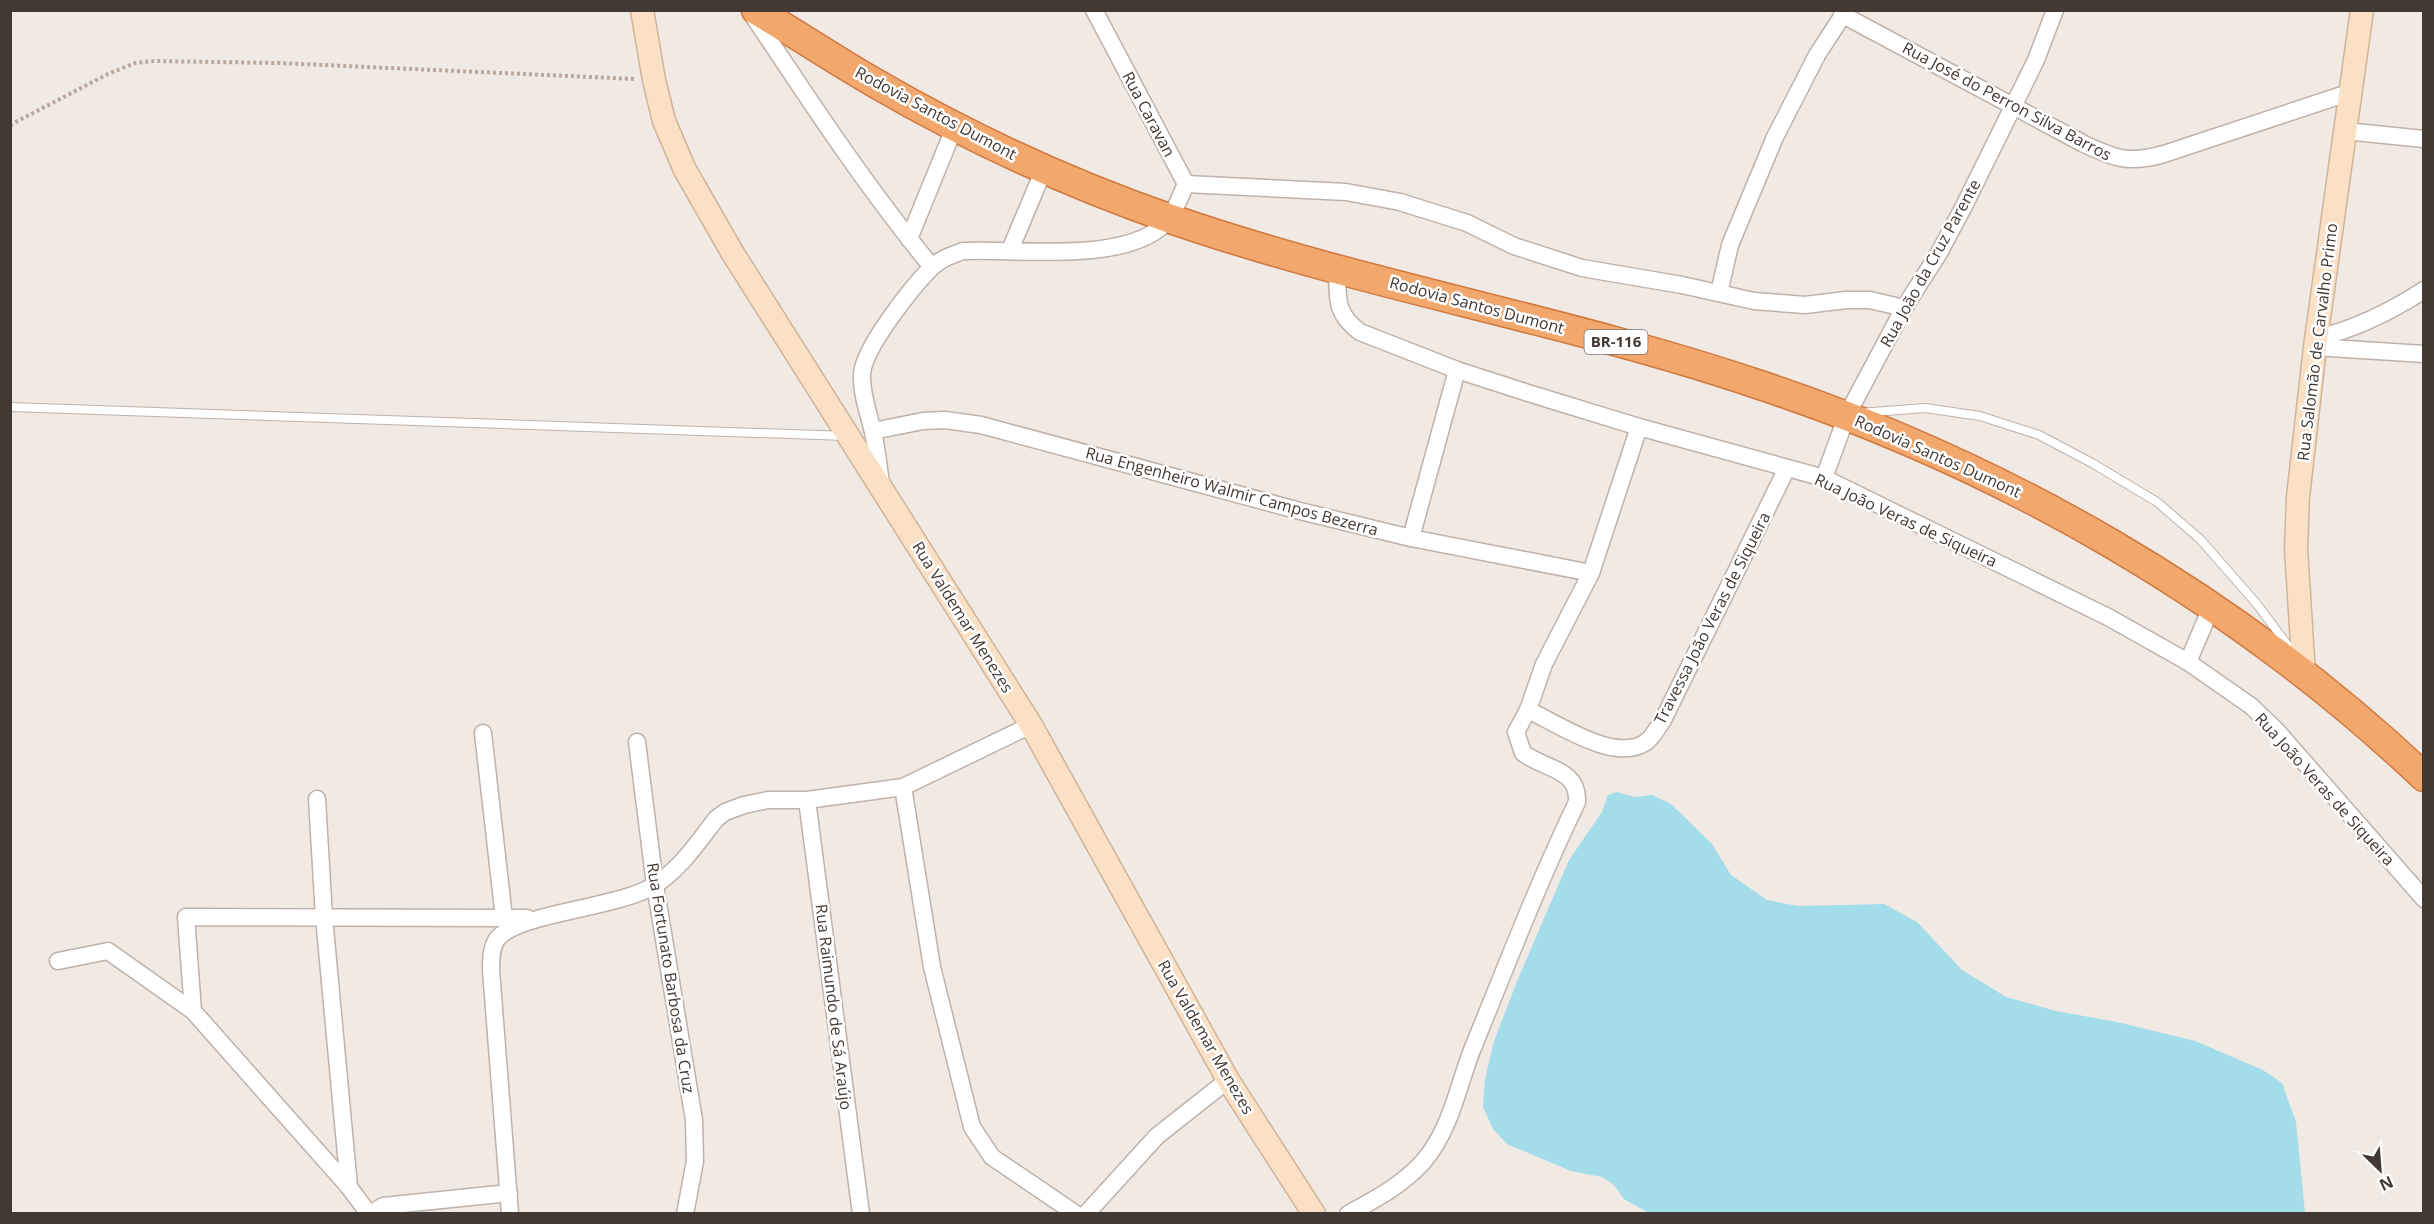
<svg xmlns="http://www.w3.org/2000/svg" width="2434" height="1224" viewBox="0 0 2434 1224" font-family="'Open Sans',sans-serif">
	<style>
		.water { fill: #a3dde9 }
		.lines { fill: none; stroke-linecap: round; stroke-linejoin: round }
		.lane-casing { stroke: #beb2aa; stroke-width: 10 }
		.street-casing { stroke: #beb2aa; stroke-width: 19 }
		.secondary-casing { stroke: #d0b499; stroke-width: 25 }
		.highway-casing { stroke: #d0783e; stroke-width: 31 }
		.path { stroke: #bba799; stroke-width: 4; stroke-dasharray: 3 3; stroke-linecap: butt }
		.lane { stroke: #fff; stroke-width: 8 }
		.street { stroke: #fff; stroke-width: 16 }
		.secondary { stroke: #fae0c4; stroke-width: 22 }
		.highway { stroke: #f2a76d; stroke-width: 28 }
		.labels { text-anchor: middle; stroke-width: 5; stroke-linejoin: round; paint-order: stroke }
		.shield { fill: #fff; stroke: #7b7471; stroke-width: 1.5 }
		.shield-label { font-size: 15px; font-weight: bold; fill: #423934 }
		.street-label { font-size: 16px; fill: #423934; stroke: #fff }
	</style>
	<rect width="100%" height="100%" fill="#f0e9e4"/>
	<path class="water" d="M1617,792l18,5 17,-2 19,9 41,40 19,31 36,25 31,6 86,-2 33,18 45,48 44,27 50,14 61,11 78,19 68,29 19,13 14,39 9,91h-656l-25,-14 -11,-15 -11,-7 -31,-6 -64,-27 -14,-15 -10,-22 2,-28 9,-38 24,-62 51,-119 33,-48 6,-17z"/>
	<g class="lines">
		<defs>
			<g id="lane">
				<path d="M10,407l836,29"/>
				<path d="M1859,413l66,-5 55,8 59,19 53,28 65,39 43,37 56,64 36,48"/>
			</g>
			<g id="street">
				<path d="M1842,10l1,5 241,129c32,15 45,20 80,10l187,-62"/>
				<path d="M752,14c57,86 114,173 180,253"/>
				<path d="M2345,131l79,8"/>
				<path d="M1186,184l160,8 54,10 67,21 47,23 68,22 100,17 72,16 51,4 41,-5h24l34,8"/>
				<path d="M909,239l46,-113"/>
				<path d="M1010,250l35,-83"/>
				<path d="M1337,268c1,29 -3,45 23,64l97,38 68,22 114,35 185,51 284,139 80,45 63,44 25,24 148,169"/>
				<path d="M1719,293l11,-48 45,-108 42,-82 26,-40"/>
				<path d="M2317,338c39,-9 73,-26 107,-48"/>
				<path d="M2315,347l109,7"/>
				<path d="M1639,427l-48,146 -47,91 -16,46c29,13 87,54 118,32 7,-5 12,-15 17,-22l124,-252"/>
				<path d="M873,431l50,-10 22,-1 36,5 319,86 111,27 180,35"/>
				<path d="M1824,478l23,-63 57,-107 35,-55 25,-47 72,-146 19,-50"/>
				<path d="M881,483c-3,-18 -4,-37 -9,-55 -4,-17 -11,-35 -10,-54 1,-25 50,-87 69,-106 9,-9 21,-13 32,-17 53,-3 174,15 207,-34 7,-10 11,-23 16,-33l-92,-174"/>
				<path d="M1411,538l46,-168"/>
				<path d="M2188,662l23,-54"/>
				<path d="M483,733l21,185"/>
				<path d="M637,742l18,143 39,235 1,41 -10,53"/>
				<path d="M903,787l29,180 40,160 20,30 84,57"/>
				<path d="M317,799l7,118 25,270"/>
				<path d="M807,800l54,414"/>
				<path d="M58,961l50,-10 85,60"/>
				<path d="M369,1214l-20,-27 -156,-176 -7,-94 341,1"/>
				<path d="M370,1214l13,-8 126,-13"/>
				<path d="M510,1214l-19,-244c0,-10 0,-22 6,-31 20,-26 121,-31 156,-53 26,-15 45,-44 63,-67l9,-7 19,-7 24,-5h39l96,-13 128,-62"/>
				<path d="M1086,1214l71,-78 71,-56"/>
				<path d="M1348,1214c28,-15 54,-29 75,-52 28,-33 34,-73 49,-112 34,-83 66,-167 105,-248 2,-34 -34,-33 -54,-49l-7,-21 12,-22"/>
			</g>
			<g id="secondary">
				<path d="M642,10l12,70 10,41 21,49 47,82 299,473 197,355 86,134"/>
				<path d="M2304,675l-8,-127 2,-51 17,-150 47,-337"/>
			</g>
			<path id="highway" d="M756,10c40,24 79,50 119,73 93,54 195,101 296,136 191,66 392,100 583,164 247,81 481,215 670,394"/>
		</defs>
		<use href="#lane" class="lane-casing"/>
		<use href="#street" class="street-casing"/>
		<use href="#secondary" class="secondary-casing"/>
		<use href="#highway" class="highway-casing"/>
		<path class="path" d="M10,125l98,-51 27,-11 18,-2 126,2 356,16"/>
		<use href="#lane" class="lane"/>
		<use href="#street" class="street"/>
		<use href="#secondary" class="secondary"/>
		<use href="#highway" class="highway"/>
	</g>
	<g class="labels">
		<rect class="shield" x="1584.5" y="330" width="63" height="24" rx="4.5"/>
		<g class="shield-label">
			<text x="1616" y="347">BR-116</text>
		</g>
		<g class="street-label">
			<text transform="translate(2007 101) rotate(28)" y="6">Rua José do Perron Silva Barros</text>
			<text transform="translate(936 113) rotate(28)" y="6">Rodovia Santos Dumont</text>
			<text transform="translate(1149 114) rotate(62)" y="6">Rua Caravan</text>
			<text transform="translate(1930 263) rotate(-61)" y="6">Rua João da Cruz Parente</text>
			<text transform="translate(1477 305) rotate(15)" y="6">Rodovia Santos Dumont</text>
			<text transform="translate(2317 342) rotate(-83)" y="6">Rua Salomão de Carvalho Primo</text>
			<text transform="translate(1938 456) rotate(24)" y="6">Rodovia Santos Dumont</text>
			<text transform="translate(1232 491) rotate(15)" y="6">Rua Engenheiro Walmir Campos Bezerra</text>
			<text transform="translate(1906 520) rotate(25)" y="6">Rua João Veras de Siqueira</text>
			<text transform="translate(963 617) rotate(58)" y="6">Rua Valdemar Menezes</text>
			<text transform="translate(1712 618) rotate(-63)" y="6">Travessa João Veras de Siqueira</text>
			<text transform="translate(2325 789) rotate(48)" y="6">Rua João Veras de Siqueira</text>
			<text transform="translate(671 978) rotate(81)" y="6">Rua Fortunato Barbosa da Cruz</text>
			<text transform="translate(834 1007) rotate(83)" y="6">Rua Raimundo de Sá Araújo</text>
			<text transform="translate(1206 1037) rotate(60)" y="6">Rua Valdemar Menezes</text>
		</g>
	</g>
	<rect width="2434" height="1224" fill="none" stroke="#423934" stroke-width="24"/>
	<g transform="translate(2380 1170) rotate(155)" stroke="#ffffff" stroke-width="4.5" paint-order="stroke">
	<path d="M0-4.5L10 22L0 15L-10 22Z" fill="#423934"/>
	<text y="-9" font-size="16" font-weight="bold" text-anchor="middle" fill="#423934">N</text>
	</g>
</svg>
